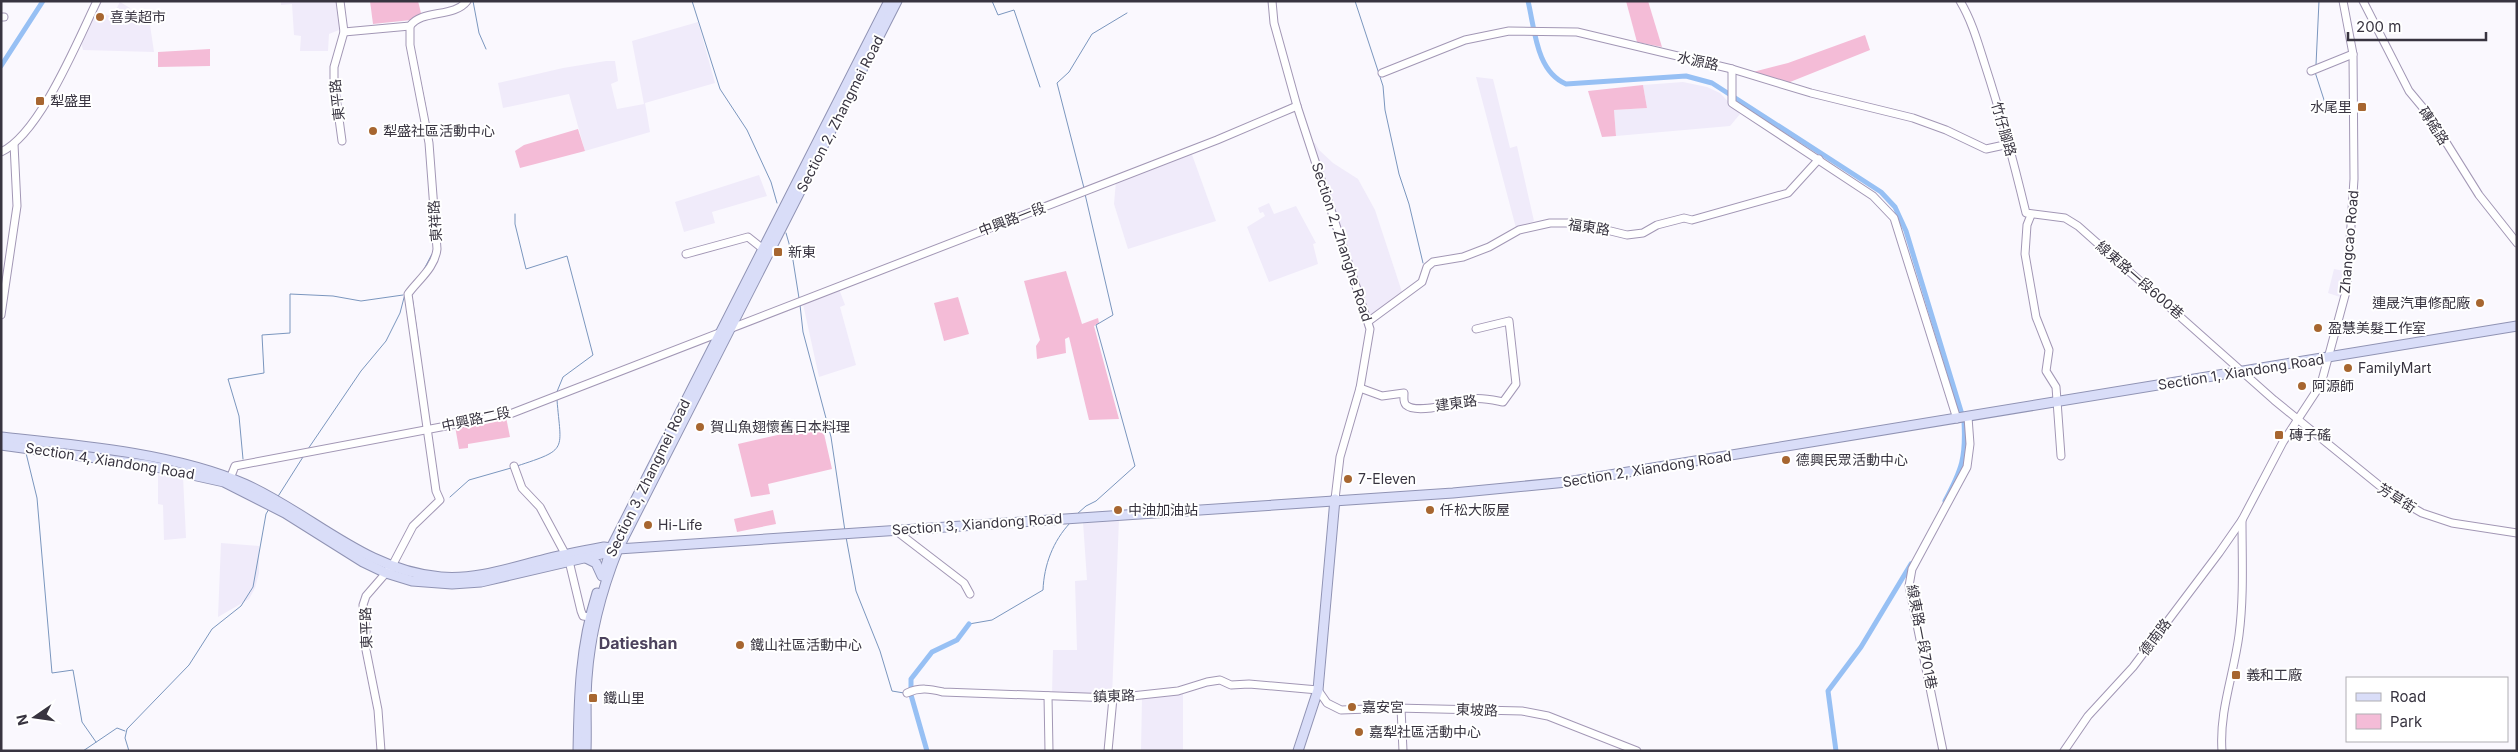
<svg xmlns="http://www.w3.org/2000/svg" width="2518" height="752" viewBox="0 0 2518 752" font-family="Inter,'Noto Sans TC',sans-serif">
	<style>
		.built { fill: #f0ebfa }
		.green { fill: #f4bcd7 }
		.lines { fill: none; stroke-linecap: round; stroke-linejoin: round }
		.stream { stroke: #7a96be; stroke-width: 1 }
		.canal { stroke: #97c0f4; stroke-width: 5 }
		.minor-casing { stroke: #a297b5; stroke-width: 9 }
		.major-casing { stroke: #9093b4; stroke-width: 11 }
		.minor { stroke: #fff; stroke-width: 7 }
		.major { stroke: #d9ddf8; stroke-width: 9 }
		.poi-dot { fill: #a76630; stroke: #fff; stroke-width: 2 }
		.labels { text-anchor: middle; stroke-width: 4; stroke-linejoin: round; paint-order: stroke }
		.poi-label { font-size: 14px; fill: #383440; stroke: #fff; text-anchor: start }
		.street-label { font-size: 14px; fill: #383440; stroke: #fff }
		.quarter-label { font-size: 16px; font-weight: bold; fill: #4c425d; stroke: #fff }
	</style>
	<rect width="100%" height="100%" fill="#faf8fe"/>
	<g class="built">
		<path d="M281,1h58l5,27 -15,6 -1,17h-28l1,-15 -7,-1 -2,-31 -11,1z"/>
		<path d="M120,2l10,6 3,12 16,-2 5,34 -71,-2 -2,-8 17,-31 14,6z"/>
		<path d="M698,22l17,61 -70,20 5,29 -65,19 -16,-57 -66,14 -5,-25 65,-15 43,-7h9l3,20 -7,3 6,25 27,-5 -12,-63z"/>
		<path d="M1476,77l17,2 17,69 7,-2 17,75 -18,7z"/>
		<path d="M1683,82l24,5 13,6 20,21 -10,12 -114,10 -2,-26 33,-2 -4,-23z"/>
		<path d="M1312,143h3l4,7 14,13 25,16 17,31 27,82 -31,24z"/>
		<path d="M1191,152l25,69 -88,28 -14,-45 2,-23z"/>
		<path d="M759,175l8,21 -55,16 3,11 -31,9 -9,-30z"/>
		<path d="M1269,203l5,11 22,-8 20,37 -3,1 5,20 -49,18 -22,-55 18,-11 -2,-4 -3,1 -2,-5z"/>
		<path d="M2334,269l10,2 -4,26 -12,-4z"/>
		<path d="M839,289l6,16 -5,2 16,58 -37,12 -16,-73 14,-7z"/>
		<path d="M158,472l25,4 3,62 -22,2 -1,-35 -5,-1z"/>
		<path d="M1119,519l-7,177 -60,-1 1,-45h24l-2,-69 12,-1 -4,-58z"/>
		<path d="M221,543l38,3v27l-4,15 -6,11 -31,18z"/>
		<path d="M1183,694v57h-42l1,-53z"/>
	</g>
	<g class="green">
		<path d="M370,1h48l3,12 -10,7 -38,4z"/>
		<path d="M1626,1h22l14,46 -25,-5z"/>
		<path d="M1865,35l5,15 -85,34 -36,-11 39,-10z"/>
		<path d="M210,49v17l-52,1v-15z"/>
		<path d="M1643,85l4,23 -33,2 2,26 -14,1 -14,-46z"/>
		<path d="M578,129l7,22 -65,17 -5,-17 9,-6z"/>
		<path d="M1066,271l16,53 16,-6 1,5 -5,3 25,93 -30,1 -20,-83 -4,2 1,14 -29,6 -1,-13 4,-6 -16,-59z"/>
		<path d="M958,297l11,37 -25,7 -10,-38z"/>
		<path d="M506,417l4,20 -42,7v4l-9,1 -4,-23z"/>
		<path d="M822,425l10,44 -64,15 2,10 -19,3 -13,-53z"/>
		<path d="M773,510l3,14 -39,8 -3,-13z"/>
	</g>
	<g class="lines">
		<g class="stream">
			<path d="M473,1l6,32 7,16"/>
			<path d="M692,1l28,88 27,41 24,52 6,21"/>
			<path d="M992,1l6,14 16,-5 26,77"/>
			<path d="M1355,1l28,85 2,24 14,64 10,30 14,59"/>
			<path d="M2316,65l3,-64"/>
			<path d="M418,69l8,40"/>
			<path d="M2315,72l11,34"/>
			<path d="M1084,188l-27,-105 12,-11 23,-38 35,-21"/>
			<path d="M515,214v10l11,45 41,-13 26,99 -30,22 -7,17"/>
			<path d="M786,233l6,21 7,44"/>
			<path d="M423,271l9,-17"/>
			<path d="M412,296l6,43"/>
			<path d="M800,305l3,27 28,105 14,94"/>
			<path d="M308,449l53,-78 25,-30 14,-28 6,-23 7,-7"/>
			<path d="M26,453l11,45 15,175 21,-3 9,52 14,20"/>
			<path d="M243,459l-4,-43 -11,-37 36,-6 -2,-38 28,-2v-39l43,2 28,5 42,-6"/>
			<path d="M517,466c52,-17 44,-15 40,-66"/>
			<path d="M450,497l19,-17 42,-12"/>
			<path d="M277,498l26,-41"/>
			<path d="M1077,514l9,-8 10,-5 39,-35 -39,-141 17,-10 -28,-121"/>
			<path d="M846,537l10,54 24,60 12,40 12,2"/>
			<path d="M969,624l23,-4 51,-30c1,-25 10,-49 27,-67"/>
			<path d="M83,751l34,-23 8,3"/>
			<path d="M129,751l-4,-13 2,-9 62,-64 23,-36 29,-23 12,-19 13,-73 3,-5"/>
		</g>
		<g class="canal">
			<path d="M1528,1c7,29 8,70 38,83l120,-8 26,7 169,109 14,15 11,24 58,190c2,37 -2,48 -19,80"/>
			<path d="M1,66l42,-65"/>
			<path d="M927,751l-16,-56v-16l21,-27 25,-12 12,-16"/>
			<path d="M1836,751l-8,-60 33,-44 50,-83"/>
		</g>
		<defs>
			<g id="minor">
				<path d="M340,1l4,31 -10,35v15l8,59"/>
				<path d="M1272,1l2,22 23,83 73,223 -10,59 -20,69 -5,42"/>
				<path d="M1960,1c12,20 18,42 25,64 16,49 29,98 41,148l39,5 13,8 196,174 117,95 31,18 30,10 65,10"/>
				<path d="M2363,1l46,90 20,24 50,80 38,48"/>
				<path d="M1,17h3"/>
				<path d="M344,32l66,-6"/>
				<path d="M1732,69v34l141,93 21,22 63,201"/>
				<path d="M2311,71l42,-17"/>
				<path d="M1382,73l83,-33 44,-9 68,1 155,37 79,24 102,25 33,12 40,19 23,-5"/>
				<path d="M1,152c39,-18 77,-112 96,-151"/>
				<path d="M2031,215l-4,10 -2,29 11,63 13,33 -3,21 10,16 5,69"/>
				<path d="M686,254l62,-17 15,12"/>
				<path d="M1,315l16,-109 -3,-62"/>
				<path d="M1369,321l53,-39 5,-15 6,-5 30,-5 26,-10 30,-17 31,-7h28l49,12 16,-2 14,-8 27,-7 8,2 96,-27 31,-34"/>
				<path d="M1360,388l22,8 22,-3c0,5 -1,9 2,12 11,10 52,-3 66,-6 9,-2 21,1 31,3l13,-18 -7,-63 -33,8"/>
				<path d="M514,466l8,22 18,19 29,54 12,50 2,5 7,1"/>
				<path d="M229,481l6,-15 275,-52 707,-274 80,-34"/>
				<path d="M895,530l69,53 6,11"/>
				<path d="M907,693c13,-6 23,-4 36,-1l170,6 65,-7 29,-9 13,-2 11,5 18,-1 69,6 9,13 14,7 55,-2 126,3 26,5 89,35"/>
				<path d="M1048,696l1,55"/>
				<path d="M1401,708l2,43"/>
				<path d="M381,751l-3,-41 -13,-65 1,-14 -3,-26 3,-9 26,-30 21,-40 27,-26 -4,-9 -28,-197c10,-14 27,-26 29,-45l-8,-106 -19,-98v-19c12,-17 44,-8 57,-25"/>
				<path d="M1108,751l5,-53"/>
				<path d="M1943,751l-34,-165 3,-17 55,-102 3,-23 -2,-27"/>
				<path d="M2064,751l24,-35 45,-49 86,-114 23,-33 41,-78 38,-58 26,-96 7,-109 -1,-125 -10,-53"/>
				<path d="M2222,751c-3,-40 12,-77 17,-116 5,-38 3,-77 3,-115"/>
			</g>
			<g id="major">
				<path d="M1,437c77,8 173,16 244,47 67,30 120,87 196,93 34,3 69,-9 101,-17 20,-5 41,-9 62,-13l14,2 835,-56 114,-11 950,-156"/>
				<path d="M1,445l146,20 77,17 61,31 78,49 23,11 26,8 40,3 29,-2 133,-31"/>
				<path d="M586,558l10,5 6,13"/>
				<path d="M605,569l6,-21 278,-547"/>
				<path d="M578,751c1,-56 2,-104 19,-158"/>
				<path d="M586,751c1,-24 -1,-49 1,-73 3,-44 15,-89 31,-129l279,-548"/>
				<path d="M1298,751l20,-61 17,-191"/>
			</g>
		</defs>
		<use href="#minor" class="minor-casing"/>
		<use href="#major" class="major-casing"/>
		<use href="#minor" class="minor"/>
		<use href="#major" class="major"/>
	</g>
	<g class="poi-dot">
		<circle cx="100" cy="17" r="5"/>
		<rect x="35" y="96" width="10" height="10" rx="2.5"/>
		<rect x="2357" y="102" width="10" height="10" rx="2.5"/>
		<circle cx="373" cy="131" r="5"/>
		<rect x="773" y="247" width="10" height="10" rx="2.5"/>
		<circle cx="2480" cy="303" r="5"/>
		<circle cx="2318" cy="328" r="5"/>
		<circle cx="2348" cy="368" r="5"/>
		<circle cx="2302" cy="386" r="5"/>
		<circle cx="700" cy="427" r="5"/>
		<rect x="2274" y="430" width="10" height="10" rx="2.5"/>
		<circle cx="1786" cy="460" r="5"/>
		<circle cx="1348" cy="479" r="5"/>
		<circle cx="1118" cy="510" r="5"/>
		<circle cx="1430" cy="510" r="5"/>
		<circle cx="648" cy="525" r="5"/>
		<circle cx="740" cy="645" r="5"/>
		<rect x="2231" y="670" width="10" height="10" rx="2.5"/>
		<rect x="588" y="693" width="10" height="10" rx="2.5"/>
		<circle cx="1352" cy="707" r="5"/>
		<circle cx="1359" cy="732" r="5"/>
	</g>
	<g class="labels">
		<g class="poi-label">
			<text x="110" y="22">喜美超市</text>
			<text x="50" y="106">犁盛里</text>
			<text x="2352" y="112" text-anchor="end">水尾里</text>
			<text x="383" y="136">犁盛社區活動中心</text>
			<text x="788" y="257">新東</text>
			<text x="2470" y="308" text-anchor="end">連晟汽車修配廠</text>
			<text x="2328" y="333">盈慧美髮工作室</text>
			<text x="2358" y="373">FamilyMart</text>
			<text x="2312" y="391">阿源師</text>
			<text x="710" y="432">賀山魚翅懷舊日本料理</text>
			<text x="2289" y="440">磚子磘</text>
			<text x="1796" y="465">德興民眾活動中心</text>
			<text x="1358" y="484">7-Eleven</text>
			<text x="1128" y="515">中油加油站</text>
			<text x="1440" y="515">仟松大阪屋</text>
			<text x="658" y="530">Hi-Life</text>
			<text x="750" y="650">鐵山社區活動中心</text>
			<text x="2246" y="680">義和工廠</text>
			<text x="603" y="703">鐵山里</text>
			<text x="1362" y="712">嘉安宮</text>
			<text x="1369" y="737">嘉犁社區活動中心</text>
		</g>
		<g class="street-label">
			<text transform="translate(1698 61) rotate(12)" y="5">水源路</text>
			<text transform="translate(337 100) rotate(-96)" y="5">東平路</text>
			<text transform="translate(840 114) rotate(-63)" y="5">Section 2, Zhangmei Road</text>
			<text transform="translate(2434 126) rotate(57)" y="5">磚磘路</text>
			<text transform="translate(2004 129) rotate(74)" y="5">竹仔腳路</text>
			<text transform="translate(1012 219) rotate(-21)" y="5">中興路一段</text>
			<text transform="translate(435 221) rotate(-94)" y="5">東祥路</text>
			<text transform="translate(1589 227) rotate(9)" y="5">福東路</text>
			<text transform="translate(1342 242) rotate(72)" y="5">Section 2, Zhanghe Road</text>
			<text transform="translate(2349 242) rotate(-85)" y="5">Zhangcao Road</text>
			<text transform="translate(2140 280) rotate(41)" y="5">線東路一段600巷</text>
			<text transform="translate(2241 372) rotate(-9)" y="5">Section 1, Xiandong Road</text>
			<text transform="translate(1456 403) rotate(-8)" y="5">建東路</text>
			<text transform="translate(476 419) rotate(-12)" y="5">中興路二段</text>
			<text transform="translate(110 461) rotate(9)" y="5">Section 4, Xiandong Road</text>
			<text transform="translate(1647 469) rotate(-9)" y="5">Section 2, Xiandong Road</text>
			<text transform="translate(648 478) rotate(-64)" y="5">Section 3, Zhangmei Road</text>
			<text transform="translate(2397 498) rotate(32)" y="5">芳草街</text>
			<text transform="translate(977 524) rotate(-4)" y="5">Section 3, Xiandong Road</text>
			<text transform="translate(366 628) rotate(-92)" y="5">東平路</text>
			<text transform="translate(1922 637) rotate(79)" y="5">線東路一段701巷</text>
			<text transform="translate(2155 637) rotate(-53)" y="5">德南路</text>
			<text transform="translate(1114 696) rotate(-2)" y="5">鎮東路</text>
			<text transform="translate(1477 710) rotate(2)" y="5">東坡路</text>
		</g>
		<g class="quarter-label">
			<text x="638" y="649">Datieshan</text>
		</g>
	</g>
	<rect width="2518" height="752" fill="none" stroke="#383440" stroke-width="5"/>
	<rect x="2346" y="677" width="162" height="65" fill="#ffffff" stroke="#afaeb3"/>
	<rect x="2356" y="693" width="25" height="8" fill="#d9ddf8" stroke="#afaeb3"/>
	<text x="2390" y="702" font-size="15" fill="#383440">Road</text>
	<rect x="2356" y="714" width="25" height="15" fill="#f4bcd7" stroke="#afaeb3"/>
	<text x="2390" y="727" font-size="15" fill="#383440">Park</text>
	<g transform="translate(35 717) rotate(257)" stroke="#ffffff" stroke-width="4" paint-order="stroke">
	<path d="M0-4L9 19L0 12L-9 19Z" fill="#383440"/>
	<text y="-8" font-size="14" font-weight="bold" text-anchor="middle" fill="#383440">N</text>
	</g>
	<path d="M2348 32v8h138v-8" fill="none" stroke="#383440" stroke-width="2.5"/>
	<text x="2356" y="32" font-size="15" fill="#383440" stroke="#ffffff" stroke-width="4" paint-order="stroke">200 m</text>
</svg>
